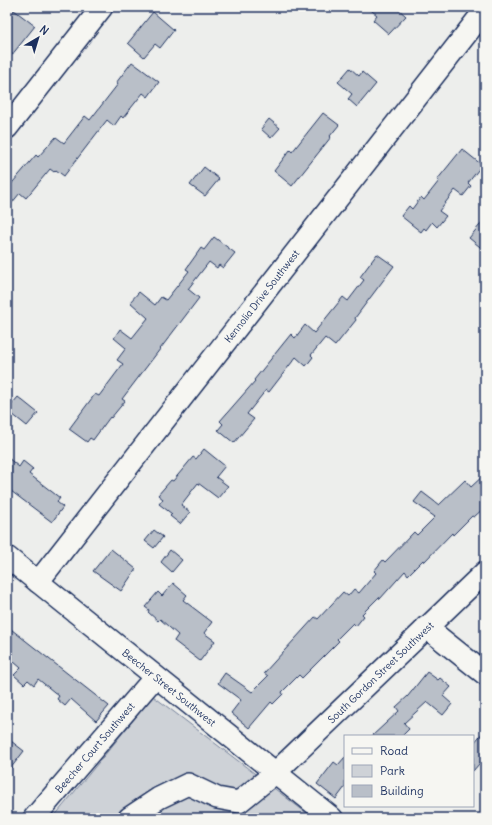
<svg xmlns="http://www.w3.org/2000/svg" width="492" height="825" viewBox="0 0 492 825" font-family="Delius,sans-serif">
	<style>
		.green { fill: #ced2d7; stroke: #74809a }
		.building { fill: #b9bfc8; stroke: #1b2f5e }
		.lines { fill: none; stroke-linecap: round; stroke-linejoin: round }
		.minor-casing { stroke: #1b2f5e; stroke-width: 24 }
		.minor { stroke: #f6f6f2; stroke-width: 21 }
		.labels { text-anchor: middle; stroke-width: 3.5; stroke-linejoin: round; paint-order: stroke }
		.street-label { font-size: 10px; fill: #1b2f5e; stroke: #f6f6f2 }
	</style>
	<rect width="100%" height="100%" fill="#edeeec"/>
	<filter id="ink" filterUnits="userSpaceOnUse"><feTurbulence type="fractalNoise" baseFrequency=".025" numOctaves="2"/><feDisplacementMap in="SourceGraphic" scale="8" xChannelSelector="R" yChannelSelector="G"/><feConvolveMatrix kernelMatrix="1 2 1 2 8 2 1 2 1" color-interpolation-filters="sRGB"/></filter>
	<g filter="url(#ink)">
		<path class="green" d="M153,696l160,122h-260z"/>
		<g class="building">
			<path d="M367,7h29l10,9 -17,18 -16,-14 4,-5z"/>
			<path d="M14,10l21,16 -28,35v-42z"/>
			<path d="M153,12l21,18 -14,18 -5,-4 -11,13 -16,-14z"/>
			<path d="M132,62l27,20 -11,15 -5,-4 -20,25 -2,-2 -7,10 -7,-6 -43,56 -8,-6 -2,2 -4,-3 -24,29 -6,-5 -13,16v-20l29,-34 2,2 18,-20 8,6 21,-27 5,4 28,-36 -2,-1z"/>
			<path d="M350,68l9,8 3,-4 14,12 -19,23 -9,-8 4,-5 -14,-12z"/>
			<path d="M323,113l16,12 -9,11 1,1 -39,49 -18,-15 16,-21 2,2z"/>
			<path d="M269,119l11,9 -9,10 -10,-9z"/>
			<path d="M462,149l20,16 -14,18 3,3 -8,10 -8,-6 -16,21 7,5 -9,11 -5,-5 -6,8 -2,-2 -3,4 -20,-16 8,-10 3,3 9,-12 3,3 15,-19 -2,-1z"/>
			<path d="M204,167l15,12 -14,17 -15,-11z"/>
			<path d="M485,219v32l-16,-13z"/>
			<path d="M214,237l21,16 -12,15 -4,-3 -2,3 -8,-6 -21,27 11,9 -77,101 3,2 -14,17 -1,-1 -17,23 -3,-2 -3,4 -18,-13 26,-35 4,2 24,-32 -6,-4 9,-12 -12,-10 6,-9 12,9 16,-20 -18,-16 9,-10 16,13 6,-8 5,3 23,-29 -3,-2 15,-21 3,2z"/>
			<path d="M377,254l17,12 -39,52 1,2 -21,26 -10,-8 -14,17 2,2 -7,9 -10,-9 -27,35 -3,-2 -19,24 7,5 -20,24 -16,-13 5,-6 -3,-3 35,-40 -1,-1 37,-46 4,4 10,-13 9,8 29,-36 5,4 16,-21 -4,-3z"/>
			<path d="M18,397l20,16 -11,13 -20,-16z"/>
			<path d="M204,449l21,17 -9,11 12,9 -10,12 -20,-15 -17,22 9,7 -10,12 -10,-8 2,-2 -13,-10 4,-5 -5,-4 13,-15 2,1 20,-24 3,2z"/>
			<path d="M7,457l12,10 4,-6 10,8 -4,5 31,24 -3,4 6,5 -11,15 -45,-34z"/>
			<path d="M485,474v33l-11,10 -2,-1 -19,19 -1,-2 -28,29 -1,-2 -15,15 -3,-4 -25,28 -1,-2 -17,17 2,2 -8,10 -3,-3 -16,16 2,2 -37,37 -3,-3 -17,17 1,2 -10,10 -2,-2 -22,26 -18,-15 10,-13 -23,-17 7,-10 27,19 16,-16 -4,-3 51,-56 3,2 25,-27 5,4 6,-7 5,4 17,-20 -2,-2 9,-11 2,2 29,-30 3,3 18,-18 -21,-15 8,-10 17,13 26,-25 6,7z"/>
			<path d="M154,530l9,7 -9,11 -9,-7z"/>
			<path d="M111,549l25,20 -15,22 -28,-20z"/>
			<path d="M170,550l12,10 -10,12 -11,-10z"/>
			<path d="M173,583l14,12 -4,5 29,22 -8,11 11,8 -15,20 -26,-20 4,-6 -18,-16 -2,2 -10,-9 1,-2 -4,-3 13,-15 4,4z"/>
			<path d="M7,626l102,80 -13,15 -25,-22 -6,7 -8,-7 2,-3 -21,-17 -4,6 -6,-5 -4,4 -10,-9 7,-7 -14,-12z"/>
			<path d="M427,672l11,8 2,-2 11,9 -8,9 9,8 -9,11 -16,-13 -23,21 5,6 -7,7h-30l27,-25 -3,-4 12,-11z"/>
			<path d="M485,730v27l-12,14v-27z"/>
			<path d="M7,738l17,13 -17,22z"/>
			<path d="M345,757v30l-9,12 -19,-15 17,-22 4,3z"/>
		</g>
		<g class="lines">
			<defs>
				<g id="minor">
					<path d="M7,128l95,-121"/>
					<path id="s1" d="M7,557l325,261"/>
					<path id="s2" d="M38,582l447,-572"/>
					<path d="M426,627l59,47"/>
					<path id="s3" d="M34,818l121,-141"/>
					<path id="s4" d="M129,818l30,-20 29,-14 29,14 22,4 36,-29 210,-201"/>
				</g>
			</defs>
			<use href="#minor" class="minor-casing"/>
			<use href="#minor" class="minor"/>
		</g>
	</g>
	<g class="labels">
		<g class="street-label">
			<text dy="4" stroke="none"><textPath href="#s2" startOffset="363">Kennolia Drive Southwest</textPath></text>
			<text dy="4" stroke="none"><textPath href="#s4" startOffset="315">South Gordon Street Southwest</textPath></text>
			<text dy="4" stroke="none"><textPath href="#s1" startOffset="208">Beecher Street Southwest</textPath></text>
			<text dy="4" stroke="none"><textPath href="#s3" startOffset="93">Beecher Court Southwest</textPath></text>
		</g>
	</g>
	<rect width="492" height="825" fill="none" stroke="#f6f6f2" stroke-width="24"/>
	<rect x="12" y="12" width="468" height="801" fill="none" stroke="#1b2f5e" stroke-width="1.5" filter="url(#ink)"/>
	<rect x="344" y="735" width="130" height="72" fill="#f6f6f2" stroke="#9ea6b7"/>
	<rect x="352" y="748" width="20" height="6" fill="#f6f6f2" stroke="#9ea6b7"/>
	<text x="380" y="755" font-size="12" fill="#1b2f5e">Road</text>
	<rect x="352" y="765" width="20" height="12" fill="#ced2d7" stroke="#9ea6b7"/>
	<text x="380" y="775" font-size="12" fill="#1b2f5e">Park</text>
	<rect x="352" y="785" width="20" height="12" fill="#b9bfc8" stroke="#9ea6b7"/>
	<text x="380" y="795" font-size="12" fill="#1b2f5e">Building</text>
	<g transform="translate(38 38) rotate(38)" stroke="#f6f6f2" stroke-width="3" paint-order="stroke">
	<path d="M0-3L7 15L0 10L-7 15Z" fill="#1b2f5e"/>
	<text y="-6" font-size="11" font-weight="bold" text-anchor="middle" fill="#1b2f5e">N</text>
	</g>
</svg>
